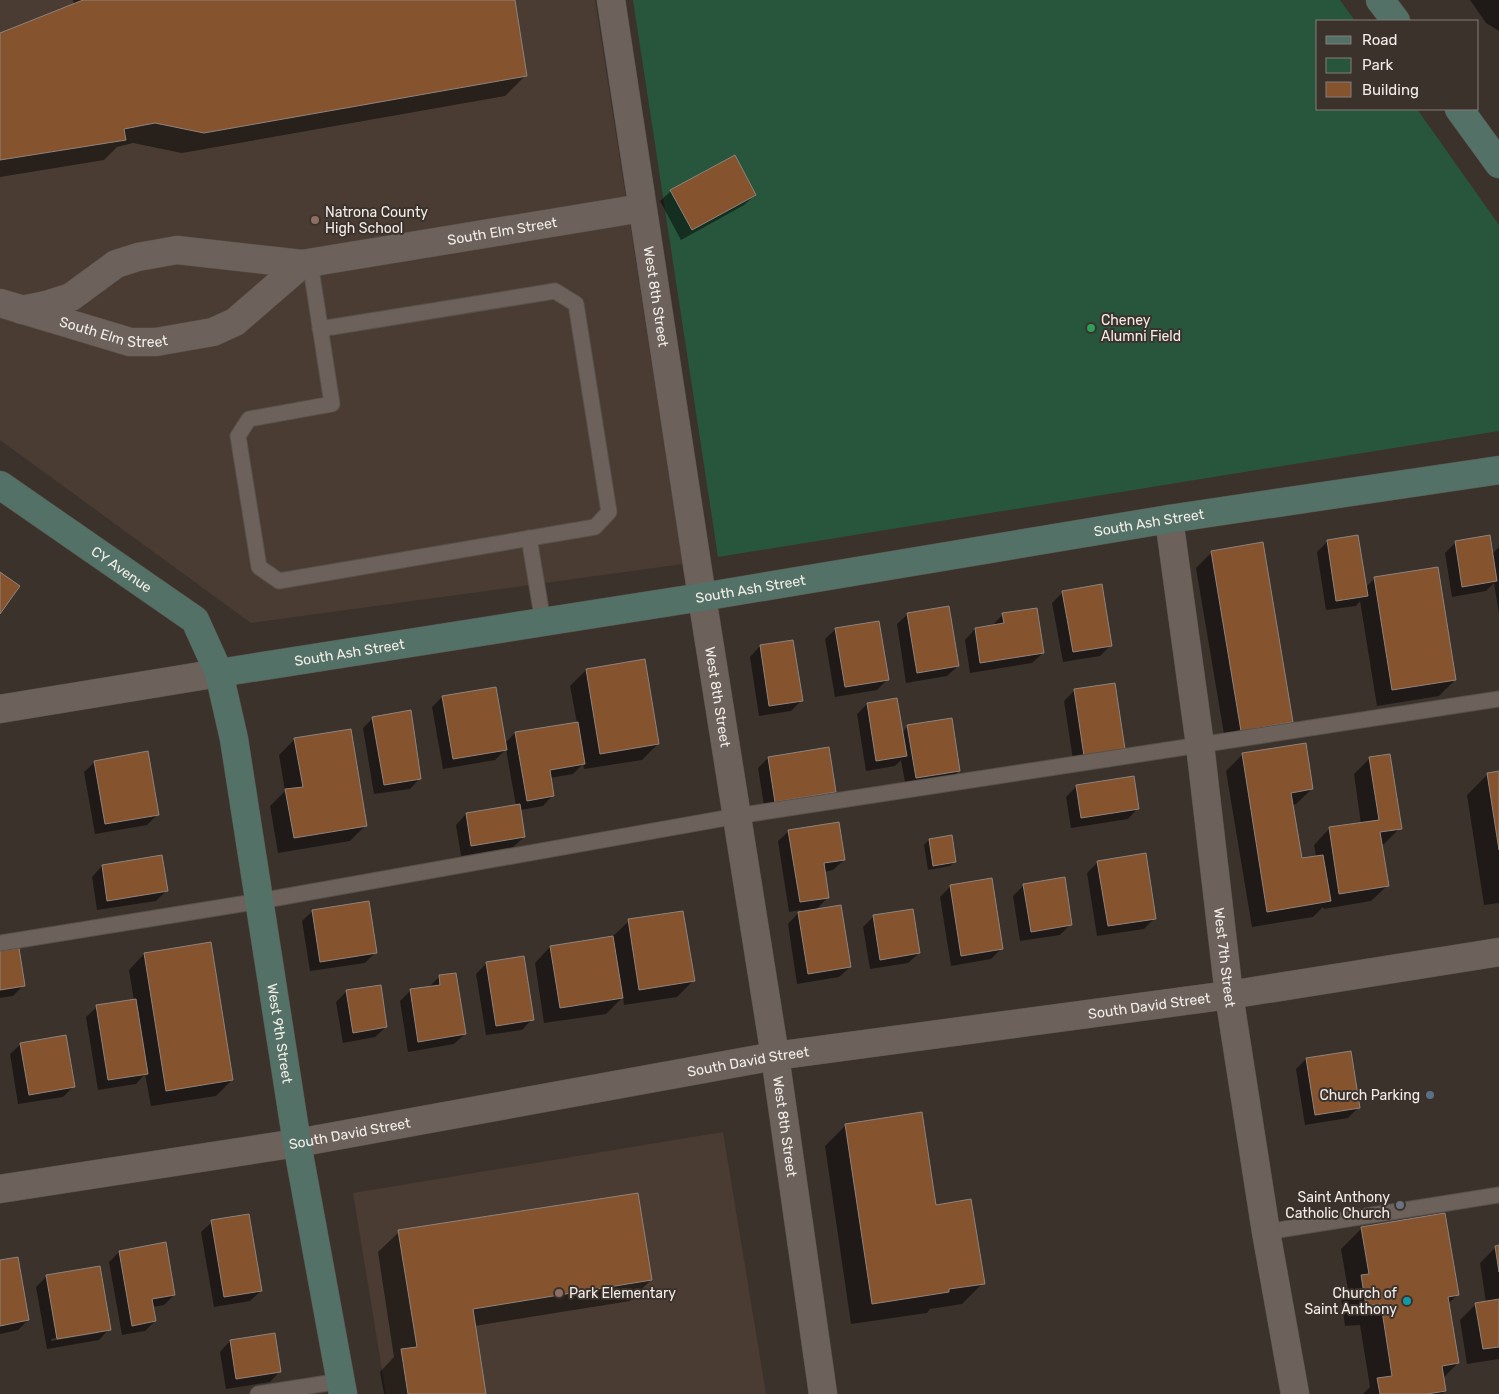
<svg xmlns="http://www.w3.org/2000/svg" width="1499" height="1394" viewBox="0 0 1499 1394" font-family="Rubik,sans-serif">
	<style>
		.built { fill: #4a3c33 }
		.green { fill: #27563c }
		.shadow { fill: #0007; fill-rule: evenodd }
		.building { fill: #86532f; stroke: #8e837c }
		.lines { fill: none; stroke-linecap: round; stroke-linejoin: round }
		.lane-casing { stroke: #58514b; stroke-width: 17 }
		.street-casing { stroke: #58514b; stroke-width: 29 }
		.secondary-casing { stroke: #58514b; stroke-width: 29 }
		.lane { stroke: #6c615b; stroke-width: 15 }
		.street { stroke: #6c615b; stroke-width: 28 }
		.secondary { stroke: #537166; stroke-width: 28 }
		.education-dot { fill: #8d6e63; stroke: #3b322c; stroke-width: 2 }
		.leisure-dot { fill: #2e9e5b; stroke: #3b322c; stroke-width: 2 }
		.service-dot { fill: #5c6f8a; stroke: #3b322c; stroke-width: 2 }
		.worship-dot { fill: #6b7280; stroke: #3b322c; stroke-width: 2 }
		.culture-dot { fill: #0f9aa8; stroke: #3b322c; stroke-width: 2 }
		.labels { text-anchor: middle; stroke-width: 4; stroke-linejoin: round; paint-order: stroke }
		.poi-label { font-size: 14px; fill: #f3ede9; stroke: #3b322c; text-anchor: start }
		.street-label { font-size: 14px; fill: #f3ede9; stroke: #3b322c }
	</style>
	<rect width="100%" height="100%" fill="#3b322c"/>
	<g class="built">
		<path d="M0,0h595l88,564 -432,59 -251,-183z"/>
		<path d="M723,1132l43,262h-380l-33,-201z"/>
	</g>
	<path class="green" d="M633,0h707l15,21h-37v88h99l82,116v206l-781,126z"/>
	<g class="shadow">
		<path d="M73,0h441l12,75 -21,21 -323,57 -49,-10 -16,4 -13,13 -104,17v-142l74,-30z"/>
		<path d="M1470,0h29v31l-13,-8z"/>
		<path d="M671,191l84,4 -11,10 -63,35 -21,-39z"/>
		<path d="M1327,542l38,46 10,-10 80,102 -16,16 -62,10 -17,-105 -4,5 -30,4 -9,-58z"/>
		<path d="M1456,542l36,12 7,-7v67l-5,-31 -8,8 -34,6 -7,-44z"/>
		<path d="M1212,552l80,170 -16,15 -50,9 -30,-178z"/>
		<path d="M1063,592l48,53 -11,11 -37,6 -11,-59z"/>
		<path d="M908,614l50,52 -11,10 -41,7 -9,-59z"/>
		<path d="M1003,614l40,39 -11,10 -62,10 -5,-33 10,-11 18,-3v-1z"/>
		<path d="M836,629l52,50 -11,11 -42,7 -10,-58z"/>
		<path d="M760,646l42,54 -11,11 -32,5 -9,-59z"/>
		<path d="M586,670l72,74 -16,16 -58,9 -1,-5 -10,10 -23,4 3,17 -10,11 -23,4 4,27 -11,10 -52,9 -5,-31 10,-11 50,-8 -10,-57 -11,11 -52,9 -11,-62 10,-10 62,47 11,-11 62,-10 -7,-37z"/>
		<path d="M1074,691l50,58 -50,17 -10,-65z"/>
		<path d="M867,704l35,29 6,-7 51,45 -11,10 -42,7 -5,-28 -6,6 -29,5 -9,-57z"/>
		<path d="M373,718l47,60 -10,11 -36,5 -11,-66z"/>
		<path d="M295,739l71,86 -16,16 -72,12 -8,-47 15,-15 -6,-36z"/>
		<path d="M1304,744l8,45 -16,15 -4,1 9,55 15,-3 -2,-12 15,-16 32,-5 -7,-50 16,-16 30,70 -16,16 -3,1 6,41 -16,15 -47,8 -1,-2 -10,10 -61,10 -26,-156 16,-16z"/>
		<path d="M768,758l67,34 -11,10 -59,10 -7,-44z"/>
		<path d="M95,762l62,53 -10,10 -52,9 -11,-62z"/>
		<path d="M1499,773v130l-15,2 -17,-110 21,-21z"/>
		<path d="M1077,786l61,22 -10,11 -57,9 -5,-31z"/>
		<path d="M789,831l55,29 -11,10 -9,2 4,25 -13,14 35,56 -11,10 -42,7 -9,-60 13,-14 -12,2 -11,-71z"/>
		<path d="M929,840l26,21 -5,5 -22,4 -4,-25z"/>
		<path d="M1098,862l57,56 -11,11 -47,7 -10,-63z"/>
		<path d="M102,866l65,24 -11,11 -59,9 -5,-33z"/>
		<path d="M1024,885l47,39 -11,11 -40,6 -7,-45z"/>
		<path d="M951,886l50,63 -10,10 -40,7 -11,-69z"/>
		<path d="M313,911l63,41 -11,11 -55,8 -8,-50z"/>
		<path d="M874,916l45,37 -11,10 -38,6 -7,-42z"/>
		<path d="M629,921l64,60 -16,16 -53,8 -1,-8 -17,17 -62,9 -9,-60 15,-16 62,-10z"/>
		<path d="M0,952l23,34 -10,10 -13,2z"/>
		<path d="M144,954l88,126 -16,16 -65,10 -6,-32 -9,10 -38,6 -12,-73 11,-10 37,-6 -5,-31z"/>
		<path d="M487,963l45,56 -10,11 -36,5 -10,-61z"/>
		<path d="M455,974l10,60 -11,10 -46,8 -8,-51 11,-11 17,-2 11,-11z"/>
		<path d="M347,991l39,36 -11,10 -32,6 -7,-41z"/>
		<path d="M21,1044l52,43 -10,10 -45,7 -8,-50z"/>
		<path d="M1306,1059l53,48 -11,11 -43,7 -9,-56z"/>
		<path d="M846,1125l89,81 48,77 -21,21 -32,5 -3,4 -76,11 -26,-178z"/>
		<path d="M212,1222l49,69 -11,10 -36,6 -13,-75z"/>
		<path d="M1362,1228l95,67 -9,9 10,59 -15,15 2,13 -3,3h-79l7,-7 -10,-62 -15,1 -4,-29 7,-7 -7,-41z"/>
		<path d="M399,1232l252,48 -21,21 -156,25 11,68h-101l-4,-22 14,-15 -16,-105z"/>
		<path d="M1499,1246v113l-32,5 -7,-44 16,-16 10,-1 -6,-40 16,-16z"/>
		<path d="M119,1252l55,43 -10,10 -11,2 2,14 -10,10 -23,4 -13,-73z"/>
		<path d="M0,1261l28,59 -10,10 -18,4z"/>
		<path d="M46,1277l63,52 -10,11 -52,9 -11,-62zM99,1330v3l-48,8v-2z"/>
		<path d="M230,1341l50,30 -10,11 -44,7 -6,-37z"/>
	</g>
	<g class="building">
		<path d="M83,0h432l12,76 -323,57 -49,-10 -31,6 2,11 -126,20v-127z"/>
		<path d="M735,155l21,40 -64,35 -22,-40z"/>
		<path d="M1358,535l10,61 -32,5 -9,-61z"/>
		<path d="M1490,535l7,46 -35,6 -7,-46z"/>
		<path d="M1263,542l30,180 -52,9 -30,-180z"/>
		<path d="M1438,567l18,113 -64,10 -18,-113z"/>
		<path d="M0,572l20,14 -20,28z"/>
		<path d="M1102,584l10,62 -39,6 -11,-61z"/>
		<path d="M949,606l10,60 -42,7 -10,-60z"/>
		<path d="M1037,608l7,45 -64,10 -5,-35 29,-5 -2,-10z"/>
		<path d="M879,621l10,59 -44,7 -10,-59z"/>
		<path d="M793,640l10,61 -34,5 -9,-61z"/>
		<path d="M645,659l14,85 -59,10 -14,-85z"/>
		<path d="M1115,683l10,66 -41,7 -10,-67z"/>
		<path d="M496,687l11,63 -54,9 -11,-63z"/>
		<path d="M897,698l10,58 -31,5 -9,-58z"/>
		<path d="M411,710l10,69 -37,6 -12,-68z"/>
		<path d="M952,718l8,53 -44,7 -9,-53z"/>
		<path d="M578,722l7,42 -35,6 4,26 -27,5 -12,-69z"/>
		<path d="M351,729l16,97 -73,12 -9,-49 18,-2 -9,-49z"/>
		<path d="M1306,743l7,46 -22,4 11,65 21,-3 8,46 -64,11 -25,-159z"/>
		<path d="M829,747l7,45 -61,10 -7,-45z"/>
		<path d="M148,751l11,64 -54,9 -11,-63z"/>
		<path d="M1390,754l12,75 -22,3 9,54 -50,8 -10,-67 50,-7 -10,-63z"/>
		<path d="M1499,771v79l-12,-77z"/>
		<path d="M1134,776l5,33 -58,9 -5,-33z"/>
		<path d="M520,804l5,33 -54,9 -5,-33z"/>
		<path d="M839,822l6,38 -21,3 5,35 -29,4 -12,-72z"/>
		<path d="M952,835l4,27 -23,4 -4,-27z"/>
		<path d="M1146,853l10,66 -48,7 -11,-65z"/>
		<path d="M162,855l6,36 -61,10 -5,-36z"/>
		<path d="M1065,877l7,48 -41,7 -8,-48z"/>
		<path d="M992,878l11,71 -42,7 -11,-71z"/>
		<path d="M369,901l8,52 -57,9 -8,-52z"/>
		<path d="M841,905l10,62 -43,7 -10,-62z"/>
		<path d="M913,909l7,44 -40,7 -7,-45z"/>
		<path d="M683,911l12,70 -56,9 -11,-71z"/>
		<path d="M613,936l10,62 -63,10 -10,-62z"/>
		<path d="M211,942l22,138 -67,11 -22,-138z"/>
		<path d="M19,948l6,38 -25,4v-39z"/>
		<path d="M524,956l10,64 -38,6 -10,-64z"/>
		<path d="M456,973l10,61 -48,8 -8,-53 30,-4 -1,-10z"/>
		<path d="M381,985l6,42 -34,6 -7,-43z"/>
		<path d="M136,999l12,75 -40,6 -12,-75z"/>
		<path d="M66,1035l9,52 -46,8 -9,-52z"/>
		<path d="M1351,1051l9,57 -45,7 -9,-57z"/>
		<path d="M922,1112l14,93 35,-6 14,85 -36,5v3l-77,12 -27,-180z"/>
		<path d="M638,1193l14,87 -179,29 13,85h-78l-7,-45 16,-2 -19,-117z"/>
		<path d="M1445,1213l14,82 -11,2 11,66 -17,3 4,25 -19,3h-47l-3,-16 15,-2 -11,-72 -15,2 -5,-31 8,-1 -8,-47z"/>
		<path d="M249,1214l13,77 -38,6 -13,-77z"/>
		<path d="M166,1242l9,53 -23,4 4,22 -24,5 -13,-75z"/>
		<path d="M1499,1245v27l-4,-26z"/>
		<path d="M18,1257l11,63 -29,6v-66z"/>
		<path d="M100,1266l11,64 -54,9 -11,-64z"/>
		<path d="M1499,1299v48l-16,2 -8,-46z"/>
		<path d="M275,1333l6,39 -45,7 -6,-39z"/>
	</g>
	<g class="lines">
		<defs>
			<g id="lane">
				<path d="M310,262l22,142 -83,15 -11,17 21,131 20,14 316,-54 14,-15 -33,-208 -21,-13 -235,38"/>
				<path d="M529,538l14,84"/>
				<path d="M0,943l260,-42 477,-85 762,-117"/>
				<path d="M1266,1232l233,-37"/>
				<path d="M258,1394l83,-13"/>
			</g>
			<g id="street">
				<path id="s1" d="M611,0l91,597 73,459 48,338"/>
				<path id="s2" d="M0,303l130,39h26l57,-10 22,-10 67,-58"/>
				<path id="s3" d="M22,310l24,-5 25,-8 45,-33 22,-7 39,-7 125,14 340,-56"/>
				<path id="s4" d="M1169,519l31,226 29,250 37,237 29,162"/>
				<path d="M0,709l219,-36"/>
				<path id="s5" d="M0,1189l297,-46 478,-87 454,-61 270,-43"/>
			</g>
			<g id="secondary">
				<path d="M1380,0l16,21"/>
				<path d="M1459,109l40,55"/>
				<path id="s6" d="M0,485l195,135 24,53 15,66 63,404 46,251"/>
				<path id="s7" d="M219,673l483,-76 467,-78 330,-49"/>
			</g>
		</defs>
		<use href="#lane" class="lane-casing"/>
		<use href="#street" class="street-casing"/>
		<use href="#secondary" class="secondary-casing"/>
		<use href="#lane" class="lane"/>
		<use href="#street" class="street"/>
		<use href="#secondary" class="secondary"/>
	</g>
	<g class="education-dot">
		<circle cx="315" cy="220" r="5"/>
		<circle cx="559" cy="1293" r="5"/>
	</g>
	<circle class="leisure-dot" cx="1091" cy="328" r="5"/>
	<circle class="service-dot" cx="1430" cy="1095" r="5"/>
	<circle class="worship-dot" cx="1400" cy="1205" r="5"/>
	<circle class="culture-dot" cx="1407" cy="1301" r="5"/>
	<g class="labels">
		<g class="poi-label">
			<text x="325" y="217">Natrona County<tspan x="325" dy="16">High School</tspan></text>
			<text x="1101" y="325">Cheney<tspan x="1101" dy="16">Alumni Field</tspan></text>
			<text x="1420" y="1100" text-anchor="end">Church Parking</text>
			<text x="1390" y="1202" text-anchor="end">Saint Anthony<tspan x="1390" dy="16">Catholic Church</tspan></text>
			<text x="569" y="1298">Park Elementary</text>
			<text x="1397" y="1298" text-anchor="end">Church of<tspan x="1397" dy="16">Saint Anthony</tspan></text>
		</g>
		<g class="street-label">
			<text dy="5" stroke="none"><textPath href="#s3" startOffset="498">South Elm Street</textPath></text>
			<text dy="5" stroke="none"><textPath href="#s1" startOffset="300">West 8th Street</textPath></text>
			<text dy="5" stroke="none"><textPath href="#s2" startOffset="118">South Elm Street</textPath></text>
			<text dy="5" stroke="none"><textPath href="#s7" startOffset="942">South Ash Street</textPath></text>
			<text dy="5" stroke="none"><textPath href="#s6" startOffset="148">CY Avenue</textPath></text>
			<text dy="5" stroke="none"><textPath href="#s7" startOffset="538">South Ash Street</textPath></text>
			<text dy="5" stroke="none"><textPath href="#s7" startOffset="132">South Ash Street</textPath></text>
			<text dy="5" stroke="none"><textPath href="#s1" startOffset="705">West 8th Street</textPath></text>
			<text dy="5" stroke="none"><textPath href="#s4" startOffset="442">West 7th Street</textPath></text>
			<text dy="5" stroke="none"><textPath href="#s5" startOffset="1164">South David Street</textPath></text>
			<text dy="5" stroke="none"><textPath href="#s6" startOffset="661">West 9th Street</textPath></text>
			<text dy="5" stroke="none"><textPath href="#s5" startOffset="759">South David Street</textPath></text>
			<text dy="5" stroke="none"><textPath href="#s1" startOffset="1140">West 8th Street</textPath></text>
			<text dy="5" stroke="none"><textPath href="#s5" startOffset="354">South David Street</textPath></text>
		</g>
	</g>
	<rect x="1316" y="20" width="162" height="90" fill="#3b322c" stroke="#857d78"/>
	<rect x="1326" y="36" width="25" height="8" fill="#537166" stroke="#857d78"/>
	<text x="1362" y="45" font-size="15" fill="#f3ede9">Road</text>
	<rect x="1326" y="58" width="25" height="15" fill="#27563c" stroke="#857d78"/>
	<text x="1362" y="70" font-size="15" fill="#f3ede9">Park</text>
	<rect x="1326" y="82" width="25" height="15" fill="#86532f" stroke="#857d78"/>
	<text x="1362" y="95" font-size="15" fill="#f3ede9">Building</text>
</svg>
